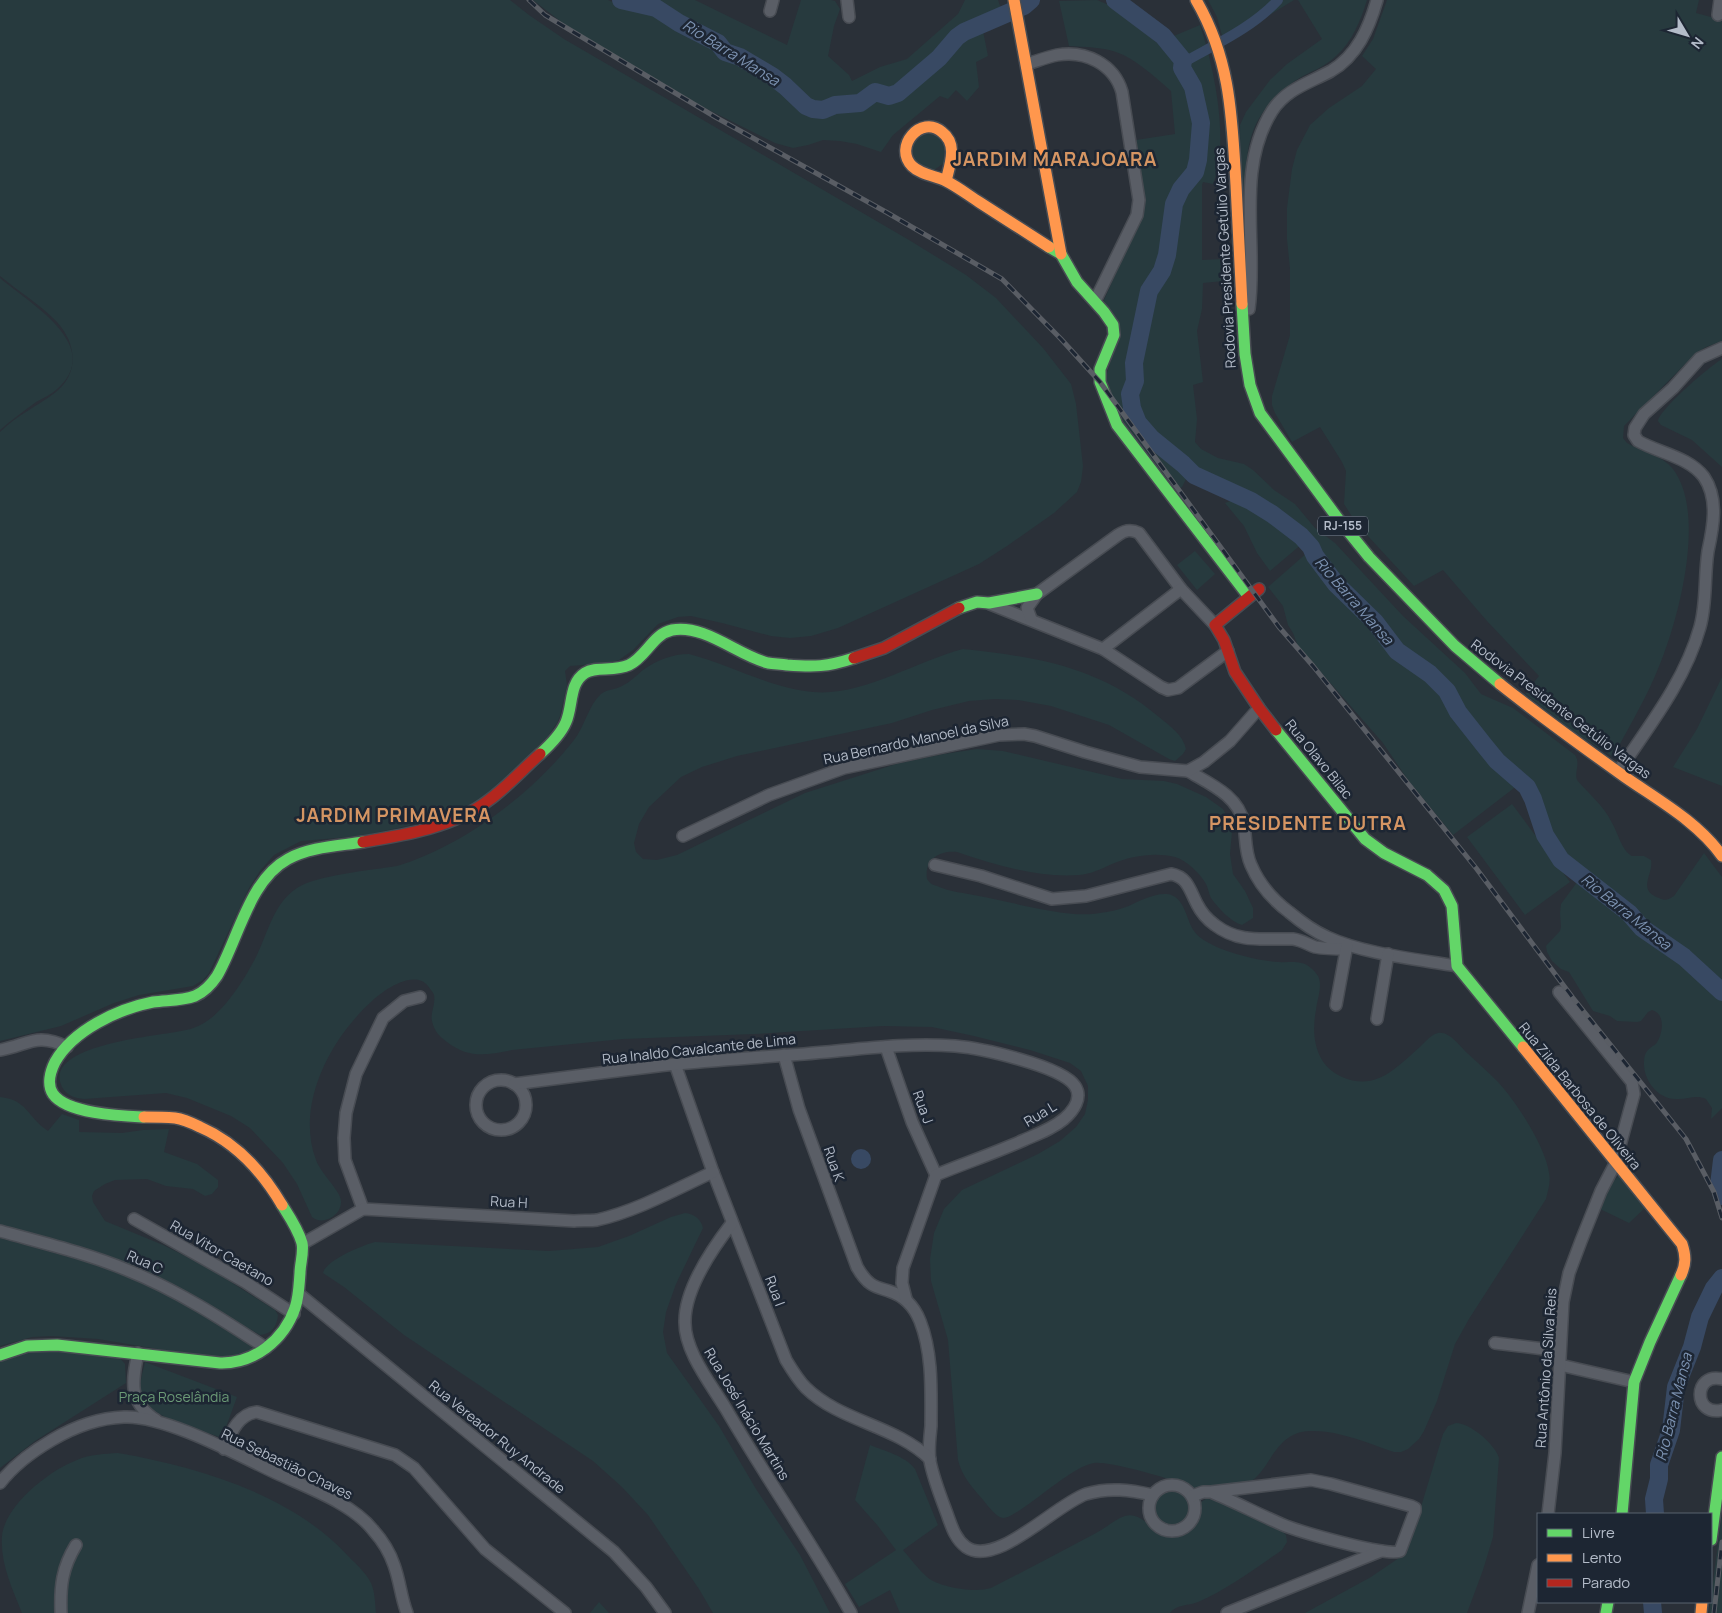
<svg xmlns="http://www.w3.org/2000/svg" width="1722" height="1613" viewBox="0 0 1722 1613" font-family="Manrope,sans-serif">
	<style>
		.green { fill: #273a3e }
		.water { fill: #384963 }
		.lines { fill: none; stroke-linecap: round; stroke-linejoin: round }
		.canal { stroke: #384963; stroke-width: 10 }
		.river { stroke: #384963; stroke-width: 18 }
		.street-casing { stroke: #484c53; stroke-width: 14 }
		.fast-casing { stroke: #484c53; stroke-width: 14 }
		.slow-casing { stroke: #484c53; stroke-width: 14 }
		.jam-casing { stroke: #484c53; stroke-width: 14 }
		.street { stroke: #5a5e66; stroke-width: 11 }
		.fast { stroke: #63d668; stroke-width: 11 }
		.slow { stroke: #ff974d; stroke-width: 11 }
		.jam { stroke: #b3261e; stroke-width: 11 }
		.rail-casing { stroke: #595d64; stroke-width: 5 }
		.rail { stroke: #1d2633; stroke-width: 3; stroke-dasharray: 9; stroke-linecap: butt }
		.labels { text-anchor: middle; stroke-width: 5; stroke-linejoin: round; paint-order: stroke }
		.shield { fill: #1d2633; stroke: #878f9c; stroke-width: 1 }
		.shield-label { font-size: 12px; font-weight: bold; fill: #b4bcc9 }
		.street-label { font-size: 14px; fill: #b4bcc9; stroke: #1d2633 }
		.park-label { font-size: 14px; fill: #6b9a76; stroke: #1d2633 }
		.water-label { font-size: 15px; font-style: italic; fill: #7c92b1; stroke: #1d2633 }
		.district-label { font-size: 19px; font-weight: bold; letter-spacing: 1px; fill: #d59563; stroke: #1d2633 }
	</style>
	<rect width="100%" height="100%" fill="#2a3038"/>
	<g class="green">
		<path d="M0,0h510l19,15 35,24 345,201 57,35 30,23 47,50 28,36 5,20 7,62 -2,16 -4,10 -23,21 -47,33 -28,18 -141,64 -27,8 -21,2 -19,-2 -49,-13 -31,-7 -13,1 -20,7 -25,26 -14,10 -10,3 -39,3 -5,5 2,14 -7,31 -3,7 -9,13 -54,54 -45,27 -88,19 -60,5 -27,14 -14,16 -11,17 -40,85 -6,7 -10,6 -54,9 -25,8 -53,23 -61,15v-609c17,-17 38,-26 56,-40 24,-20 20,-49 1,-70 -16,-17 -39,-31 -57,-46z"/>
		<path d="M533,0h75l14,6 26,2 25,17 18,7 20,10 16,16 10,2 10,9 34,21 23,20 8,4 10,2 8,-1 9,-8 25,-1 9,-6 13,1 7,-2 23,-16 12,-10 31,-33 23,-14 6,30 -12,6 3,25 -12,14 -11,-11 -8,9 -8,-3 -47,39 -12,17 -24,-8 -17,-3 -17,-1 -15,5 -15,3 -18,-5 -78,-39 -133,-80z"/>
		<path d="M645,0h50l92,45 14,-45h30l4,1 5,8 -6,17 -6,30 21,19 3,6 28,-14 27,-8 51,-45 7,-14h33l4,12c-15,7 -33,11 -46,22 -17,15 -30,36 -50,49 -10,6 -19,2 -30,6 -5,2 -8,6 -12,9 -9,-1 -20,0 -29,1 -5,0 -9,5 -14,6l-20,-10 -11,-15z"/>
		<path d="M1097,0l19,8 15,12 33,29 17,23 9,22 4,26v34l-6,18 -18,27 -5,20v25l-21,56 -13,55 -5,44 3,14 6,11 17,21 7,8 26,19 2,5 -5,10 -10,5 -31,-36 -37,-72 11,-39 -11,-45 37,-83 2,-22 -7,-55 39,-6 -4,-43c-16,-14 -35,-32 -55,-39 -15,-5 -32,-5 -47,-6l-10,-45z"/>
		<path d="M1208,0h86l-70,43 -7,-26z"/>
		<path d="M1298,0h69c-6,20 -15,42 -31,56 -9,9 -21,14 -33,20 -18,10 -38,29 -47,48 -13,28 -9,54 -10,83 0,23 -3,46 -5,69l-1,-151 6,-13 24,-32 17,-16 35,-25z"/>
		<path d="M1387,0h312l-3,13 26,7v321l-16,6 -11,7 -71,72 -1,12 4,5c15,9 35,12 46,26 35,46 4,158 -18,207 -12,28 -28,54 -42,81l-39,-25 -49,-38 14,-18 -52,-55 -44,-51 -29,16 -47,-51 -14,-17 -9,-14 2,-33 -4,-9 -22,-35 -28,15 -17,-29 -3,-8v-9l18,-61v-66l-3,-30v-31l5,-39 5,-19 13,-25 19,-17 33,-22 14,-17 -14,-13 11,-17z"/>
		<path d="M1200,25c14,42 30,117 13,159l-10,-2 -1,3v75l21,-1v22l-20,2 -1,26 -5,22 6,51 -10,3 4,34 -2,23 6,7 17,9 26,6 9,6 21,20 21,14 20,24 20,15 68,73 62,57 16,21 32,14 62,47c6,9 -1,16 2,25 12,14 27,26 35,43 6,10 10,28 20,33h12l7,4c3,14 -15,30 8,38 6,3 9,2 15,-2l30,-43 18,24v109l-55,-47 -21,-15 -82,-70 -16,-25 -4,-11 -1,-18 -19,-27 -23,-15 -17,-17 -22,-32 -10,-19 -21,-19 -33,-24 -4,-9 -8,-11 -50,-50 -26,-37 -51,-41 -9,-4 -39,-13 -18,-13 -39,-34 -14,-21 -3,-14 2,-37 8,-44 9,-27 17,-41 1,-8 1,-29 4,-13 18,-30 8,-30v-20l-8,-40 -8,-19 -20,-24z"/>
		<path d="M923,131l22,8 -1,24 -10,7 -17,-2 -8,-25z"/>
		<path d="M0,278c29,25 107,69 56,112 -6,5 -13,8 -20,12 -12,9 -25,18 -36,28z"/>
		<path d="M1722,359v108l-30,-27 -31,-15 -3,-4c2,-12 52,-55 64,-62z"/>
		<path d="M1214,492l18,3 16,6 55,42 -33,28 -13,-18 -13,-27 -19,-23 5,-2z"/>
		<path d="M1195,551l20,23 -18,16 -20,-25z"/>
		<path d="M1308,552l16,27 82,87 38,29 9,18 44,52 21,20 -65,50 -45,-55 -25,-37 -85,-97 -5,-13 -5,-8 -5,-19 -15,-19z"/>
		<path d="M963,649c75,8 137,18 196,68 11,9 24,18 27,32l-3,5 -8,7 -6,-2 -60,-34 -58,-19 -33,-6 -23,-1 -26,2 -37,9 -40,13 -155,33 -35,11 -21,10 -32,30 -10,17 -5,19 2,9 7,7 14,1 20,-5 128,-62 91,-29 48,-10 33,-5 26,2 119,28 42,2 13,3 29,13 17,12 6,11 3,12 -2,22 3,20 12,17 8,17v10l-11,7c-12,-4 -23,-16 -31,-27 -2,-4 -3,-10 -5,-14 -6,-11 -20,-24 -31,-27 -21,-5 -44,-1 -63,7 -11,5 -21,10 -33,11 -42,3 -83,-10 -122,-23 -17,-2 -33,7 -30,27 3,4 5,6 10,7 13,6 28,7 42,10 34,6 89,23 121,17 9,-1 18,-3 26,-6 12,-5 27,-14 41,-13 18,2 19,26 27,37 5,8 17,13 25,17 18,7 41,13 60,14 7,1 15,-1 22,1 7,1 13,7 17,13 5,9 -1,24 -2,34 -5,26 -1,55 26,67 34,15 55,-10 79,-31 5,-5 11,-12 17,-13 11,-2 22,13 28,19 11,10 22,20 32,30 18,19 48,66 51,91 2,9 -1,17 -3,26l-77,120 -14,25 -18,57 -13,30 -5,8 -11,10 -7,3h-7c-27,-9 -55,-22 -84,-21 -41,1 -39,51 -72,55 -10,1 -37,4 -46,2 -6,-1 -14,-6 -21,-8 -14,-5 -64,-19 -77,-17 -20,3 -57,37 -77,49 -4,2 -9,6 -14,6 -7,-1 -15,-12 -19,-17 -11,-13 -22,-24 -26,-41l-10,-120 -17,-59 -1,-22 4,-26 10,-24 18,-19 76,-36 22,-13 16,-14 9,-13 3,-14v-14l-7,-15 -11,-8 -40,-13 -56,-14 -42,-9 -49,-1 -129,8 -131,5 -111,11c-25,5 -43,9 -65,-8 -7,-5 -13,-11 -15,-21 -2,-8 4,-17 2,-26 -1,-3 -4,-6 -6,-9 -14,-17 -44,4 -56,15 -41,37 -77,103 -56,159 5,14 24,30 25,41 1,15 -19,25 -29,16l-15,-33 -14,-21 -33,-35 -19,-12 -44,-18 -21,-5 -82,6c-9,-1 -17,-3 -22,-12 -21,-44 102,-51 124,-57 6,-1 13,-4 18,-7 21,-12 42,-46 53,-68 11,-23 17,-52 40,-67 19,-13 76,-18 100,-22 66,-20 135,-72 177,-126 11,-14 14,-34 27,-46 6,-5 14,-4 21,-8 8,-4 14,-10 21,-16 14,-10 30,-16 46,-16 42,11 81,34 124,38 47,5 104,-31 150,-43z"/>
		<path d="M1722,677v109l-49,-19 24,-38z"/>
		<path d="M1512,804l58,78 -45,33 -58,-78z"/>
		<path d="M1578,881l46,34 18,16 39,28 41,38v111l-11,11 1,-11 -6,-9c-10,-5 -19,1 -30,0 -19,0 -33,-20 -32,-37 0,-10 4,-13 12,-18 7,-10 10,-30 -4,-34l-4,2 -7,9 -4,1 -20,-1 -7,-5 -17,-5 -24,-39 -8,-3 -9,-8 -5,-9 -1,-6 14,-15 1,-4 -1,-14 1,-9z"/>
		<path d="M0,1097c28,3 27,20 48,34l14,-17 17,6v12l43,1 21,-3 26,-1 -5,23 33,12 21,16v7l-6,7 -7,2 -12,-7 -27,-3 -19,-7 -32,1 -10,4 -11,7 -2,5 1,6 12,19 58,24 44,22 68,43 3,5c-1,11 -6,19 -18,20l-61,-35 -199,-73z"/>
		<path d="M1619,1175l28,31 -18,17 -31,-15 9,-19z"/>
		<path d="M685,1213c9,1 16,6 18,15l-27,56 -10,28 -3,20 4,21 52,73 37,63 44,66 30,58h-117l-14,-24 -51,-74 -26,-28 -29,-26 -189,-126 -60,-48 -21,-14c3,-13 40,-28 52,-31l174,9 49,-4 31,-11 42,-19z"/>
		<path d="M0,1238l105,29 29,11 78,39 39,27 1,5 -29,11 -125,-21 -46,-3 -20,1 -32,9z"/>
		<path d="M36,1350l82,6 7,8 1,19 -91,58 -35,27v-106z"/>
		<path d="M145,1362l92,35 -15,41c-21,-8 -74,-21 -81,-42 -3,-10 2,-24 4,-34z"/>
		<path d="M1456,1423c14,0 39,21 43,35l-6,79 -10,33 -16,43h-162l66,-36 28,-19 12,-18 32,-106 5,-8z"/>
		<path d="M870,1445c14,6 36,11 45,24l23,56 -35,25c8,9 15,19 24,27 13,11 49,16 64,11 35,-18 70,-36 105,-55 10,-5 19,-14 29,-17 20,-7 35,32 63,13 9,-7 12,-15 12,-26l7,-5 29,11 44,20 6,6 1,7 -5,8c-26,18 -56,40 -84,52 -10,4 -21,2 -28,11h-270l-10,-23 -31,17 -14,-23 51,-34 -18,-24 -23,-26z"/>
		<path d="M118,1453c81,14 175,42 231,104 8,8 17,16 22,26 4,9 4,20 5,30h-354c-10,-25 -22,-50 -20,-77 3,-31 48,-66 75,-76 13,-6 28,-6 41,-7z"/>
		<circle cx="1172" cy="1507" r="18"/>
		<path d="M1722,1513v100h-13z"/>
		<path d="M599,1602l10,11h-19z"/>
	</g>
	<circle class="water" cx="861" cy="1159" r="10"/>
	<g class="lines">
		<path class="canal" d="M1186,61c32,-18 67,-34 92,-61"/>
		<g class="river">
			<path d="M621,0l35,8 23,15 39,20 7,9 15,5 32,19 13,10 21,20 7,3 10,1 12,-5 25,-2 15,-11 14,4 9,-3 41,-35 18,-21 7,-5 60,-26 7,-6"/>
			<path d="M1115,0l48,36 18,22 2,2 -1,8 11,19 8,36 -3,37 -3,12 -14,17 -7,15 -7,51 -5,16 -13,20 -15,72 1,18 -5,13 2,14 6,15 13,15 32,26 11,11 57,26 21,13 29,22 10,11 4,9 21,28 39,38 22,29 33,23 17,17 11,21 26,33 13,16 30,26 6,12 12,36 16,25 68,53 13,15 42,29 38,35"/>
			<path d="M1722,1160l-3,25 3,11"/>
			<path d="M1655,1514l-1,-15 5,-20v-14l12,-35 5,-43 16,-40 8,-30 14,-29 8,-10"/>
			<path d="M1652,1602l1,11"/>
		</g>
		<defs>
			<g id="street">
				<path d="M847,0l2,17"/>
				<path d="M770,11l3,-11"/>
				<path d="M1718,15l2,-15"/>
				<path d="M1027,64c10,-3 20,-7 30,-9 28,-5 57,9 65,37l17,108 -2,15 -42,86"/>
				<path d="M1249,309c9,-65 -14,-139 23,-198 14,-22 37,-28 59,-40 26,-15 38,-43 46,-71"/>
				<path d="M990,604l113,45 58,38 7,3 10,-2 50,-37"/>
				<path d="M1031,619l-4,-11 10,-14 81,-59c7,-5 13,-6 21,-2l42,56 34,36"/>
				<path d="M1103,649l78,-60"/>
				<path d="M1188,771c22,13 51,25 56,53 2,14 1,28 7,41 8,19 22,35 38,47 12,10 24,19 38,25 37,17 89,22 130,29"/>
				<path d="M1618,772c31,-46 67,-91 82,-145 7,-25 4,-50 8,-76 5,-23 11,-52 -4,-74 -15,-20 -45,-24 -66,-36l-4,-6 1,-7 9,-14 29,-26 27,-30 22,-10"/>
				<path d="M683,836l86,-41 75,-27 155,-33 25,-1 11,2 50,16 55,15 48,4 16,-9 26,-21 29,-33"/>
				<path d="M935,865l46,11 71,23 34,-3 85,-22c17,3 19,17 26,30 4,8 11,16 18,21 25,19 49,13 78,14 8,1 14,5 22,8 10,2 20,2 31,2"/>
				<path d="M1336,1005l11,-60"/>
				<path d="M1377,1019l11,-65"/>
				<path d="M886,1047l26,75 24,53"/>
				<path d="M0,1050c28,-5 37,-18 67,-3"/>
				<path d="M784,1055l15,54 58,158c4,7 8,13 14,17 6,4 12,5 18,7 16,5 25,15 31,30 13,33 11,71 11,105 -1,11 -3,24 -1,35 3,16 10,34 16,50 5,13 8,27 20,36 30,21 89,-42 120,-53 23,-7 44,-4 67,1"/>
				<path d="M675,1064l38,108 73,188c6,10 12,20 20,28 35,34 89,37 124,71"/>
				<circle cx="501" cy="1105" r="25"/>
				<path d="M514,1084c54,-7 108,-14 162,-20 43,-4 85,-7 128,-10 50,-4 101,-12 151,-8 25,2 107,20 120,40 8,12 -2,25 -11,33 -12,10 -26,15 -40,21 -29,13 -59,23 -88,35l-33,93 -1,15 4,16"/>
				<path d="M363,1209l-18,-49 -1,-22 2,-25 10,-39 27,-56 21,-17 16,-4"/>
				<path d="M134,1219l111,63 49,32"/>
				<path d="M732,1223c-20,26 -47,65 -47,98 -1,30 26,63 41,88 40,69 86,134 125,204"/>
				<path d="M0,1231c43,12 86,22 127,39 50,20 95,49 139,78"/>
				<path d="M302,1244l61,-35 211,12c7,-1 16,0 23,-1 40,-9 79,-31 116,-48"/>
				<path d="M299,1294l315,258 32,35 19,26"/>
				<path d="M1495,1343l65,8"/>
				<path d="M138,1353c-6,28 -10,49 18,67"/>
				<path d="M1560,1365l74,17"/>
				<path d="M1722,1379c-29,-7 -29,38 0,31"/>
				<path d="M224,1449c7,-16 14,-35 33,-37l138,43 19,13 71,81 80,64"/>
				<path d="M0,1483c14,-18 33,-32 52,-43 22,-13 46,-22 72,-23 41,-2 114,38 152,56 30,14 76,30 97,57 9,10 17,23 21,35 6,16 7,33 13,48"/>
				<circle cx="1172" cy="1508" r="23"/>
				<path d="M1192,1496l11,-4h8c24,10 47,22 70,32 16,7 109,34 119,27l15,-40v-3l-4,-2 -80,-22 -20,-4 -100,12"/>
				<path d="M1548,1514l7,-61 8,-151 6,-29 12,-32 20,-50 14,-27 19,-70 -2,-12 -73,-90"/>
				<path d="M61,1613c-1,-27 1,-45 15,-68"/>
				<path d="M1227,1613l154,-62"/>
				<path d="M1528,1613l10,-48"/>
			</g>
			<g id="fast">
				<path d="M1049,247l12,7 16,28 27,30 9,13 1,10 -14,34v13l17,43 132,172"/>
				<path d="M1242,304l3,50 5,31 10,28 79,107 30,37 86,89 45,38"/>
				<path d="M959,608l18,-6 12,1 48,-9"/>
				<path d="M1276,730l89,109 19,14 43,22 17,15 8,16 5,60 66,81"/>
				<path d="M540,754c10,-9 21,-20 26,-32 7,-16 3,-39 19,-49 11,-7 29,-1 44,-8 17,-8 24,-31 43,-35 33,-6 65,25 96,33 6,1 13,1 19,2 27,2 40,2 67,-7"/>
				<path d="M144,1117c-22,-1 -77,-3 -91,-23 -6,-9 -3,-22 2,-32 18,-32 63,-53 98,-60 14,-2 28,-1 42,-6 9,-4 16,-11 22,-20 21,-36 32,-96 71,-117 22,-12 50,-13 75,-17"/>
				<path d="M0,1355l27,-9 30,-1 163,18c34,1 64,-23 75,-55 4,-12 4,-23 5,-35 0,-9 4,-21 2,-30 -4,-14 -13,-27 -20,-38"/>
				<path d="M1622,1514l12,-132 16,-40 31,-67"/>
				<path d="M1711,1540l11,-83"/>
				<path d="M1606,1613l2,-11"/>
			</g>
			<g id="slow">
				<path d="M1014,0l47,254"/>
				<path d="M1196,0c35,60 36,118 40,185 2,40 4,79 6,119"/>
				<path d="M946,181c4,-17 12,-37 -4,-49 -21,-18 -49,15 -30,34 9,9 24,10 34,15 12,6 22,14 33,21 23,15 47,30 70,45"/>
				<path d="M1500,684c40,32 83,63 125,93 33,23 73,45 97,79"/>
				<path d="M1523,1047l159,197c4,12 4,20 -1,31"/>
				<path d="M144,1117c10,0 20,0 31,1 8,1 17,5 25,9 37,16 62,44 82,78"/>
				<path d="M1701,1613l1,-11"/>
			</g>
			<g id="jam">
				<path d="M1259,589l-44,36 9,15 11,32 24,36 17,22"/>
				<path d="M854,658l30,-10 75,-40"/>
				<path d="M363,842c42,-7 91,-15 126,-42 19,-14 34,-31 51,-46"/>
			</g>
		</defs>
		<use href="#street" class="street-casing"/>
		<use href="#fast" class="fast-casing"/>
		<use href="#slow" class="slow-casing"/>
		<use href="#jam" class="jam-casing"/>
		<use href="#street" class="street"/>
		<use href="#fast" class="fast"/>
		<use href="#slow" class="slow"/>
		<use href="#jam" class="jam"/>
		<defs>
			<g id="rail">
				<path d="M529,0l16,15 172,103 169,94 116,67 59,60 39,43 179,245 34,39 163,202 97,130 113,141 28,53 8,26"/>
				<path d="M1714,1613l8,-71"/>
			</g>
		</defs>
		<use href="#rail" class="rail-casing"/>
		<use href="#rail" class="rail"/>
	</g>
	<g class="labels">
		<rect class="shield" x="1318" y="516.5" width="50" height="19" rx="4"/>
		<g class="shield-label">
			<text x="1343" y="530">RJ-155</text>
		</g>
		<g class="street-label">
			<text transform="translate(1225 258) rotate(-93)" y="5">Rodovia Presidente Getúlio Vargas</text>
			<text transform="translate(1561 709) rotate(37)" y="5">Rodovia Presidente Getúlio Vargas</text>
			<text transform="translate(916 740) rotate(-12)" y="5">Rua Bernardo Manoel da Silva</text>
			<text transform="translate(1319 759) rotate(51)" y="5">Rua Olavo Bilac</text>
			<text transform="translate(699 1049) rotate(-6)" y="5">Rua Inaldo Cavalcante de Lima</text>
			<text transform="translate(1580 1096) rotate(51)" y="5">Rua Zilda Barbosa de Oliveira</text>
			<text transform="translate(923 1107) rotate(70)" y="5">Rua J</text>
			<text transform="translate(1040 1114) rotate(-31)" y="5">Rua L</text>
			<text transform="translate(834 1164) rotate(71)" y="5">Rua K</text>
			<text transform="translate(509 1202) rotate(3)" y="5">Rua H</text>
			<text transform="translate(222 1253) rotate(30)" y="5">Rua Vitor Caetano</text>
			<text transform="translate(145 1262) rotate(24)" y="5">Rua C</text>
			<text transform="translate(775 1291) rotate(69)" y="5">Rua I</text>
			<text transform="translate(1546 1368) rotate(-86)" y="5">Rua Antônio da Silva Reis</text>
			<text transform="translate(747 1414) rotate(59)" y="5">Rua José Inácio Martins</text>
			<text transform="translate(497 1437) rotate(39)" y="5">Rua Vereador Ruy Andrade</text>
			<text transform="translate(287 1464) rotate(26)" y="5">Rua Sebastião Chaves</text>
		</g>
		<g class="park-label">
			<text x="174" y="1402">Praça Roselândia</text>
		</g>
		<g class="water-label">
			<text transform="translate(731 53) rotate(32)" y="5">Rio Barra Mansa</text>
			<text transform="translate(1354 601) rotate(49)" y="5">Rio Barra Mansa</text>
			<text transform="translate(1626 912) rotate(39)" y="5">Rio Barra Mansa</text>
			<text transform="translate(1674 1407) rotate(-76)" y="5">Rio Barra Mansa</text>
		</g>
		<g class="district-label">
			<text x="1055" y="166">JARDIM MARAJOARA</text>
			<text x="394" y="822">JARDIM PRIMAVERA</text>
			<text x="1308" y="830">PRESIDENTE DUTRA</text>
		</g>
	</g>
	<rect x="1537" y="1513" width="175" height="90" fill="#1d2633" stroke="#59626f"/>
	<rect x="1547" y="1529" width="25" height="8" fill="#63d668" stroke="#59626f"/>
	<text x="1582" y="1538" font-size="15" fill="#b4bcc9">Livre</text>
	<rect x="1547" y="1554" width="25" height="8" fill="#ff974d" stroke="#59626f"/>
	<text x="1582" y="1563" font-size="15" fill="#b4bcc9">Lento</text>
	<rect x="1547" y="1579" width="25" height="8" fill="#b3261e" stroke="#59626f"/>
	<text x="1582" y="1588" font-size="15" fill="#b4bcc9">Parado</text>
	<g transform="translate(1687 35) rotate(128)" stroke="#1d2633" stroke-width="4" paint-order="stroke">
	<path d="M0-4L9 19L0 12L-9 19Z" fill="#b4bcc9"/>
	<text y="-8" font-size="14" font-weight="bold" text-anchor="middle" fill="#b4bcc9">N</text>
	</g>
</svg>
